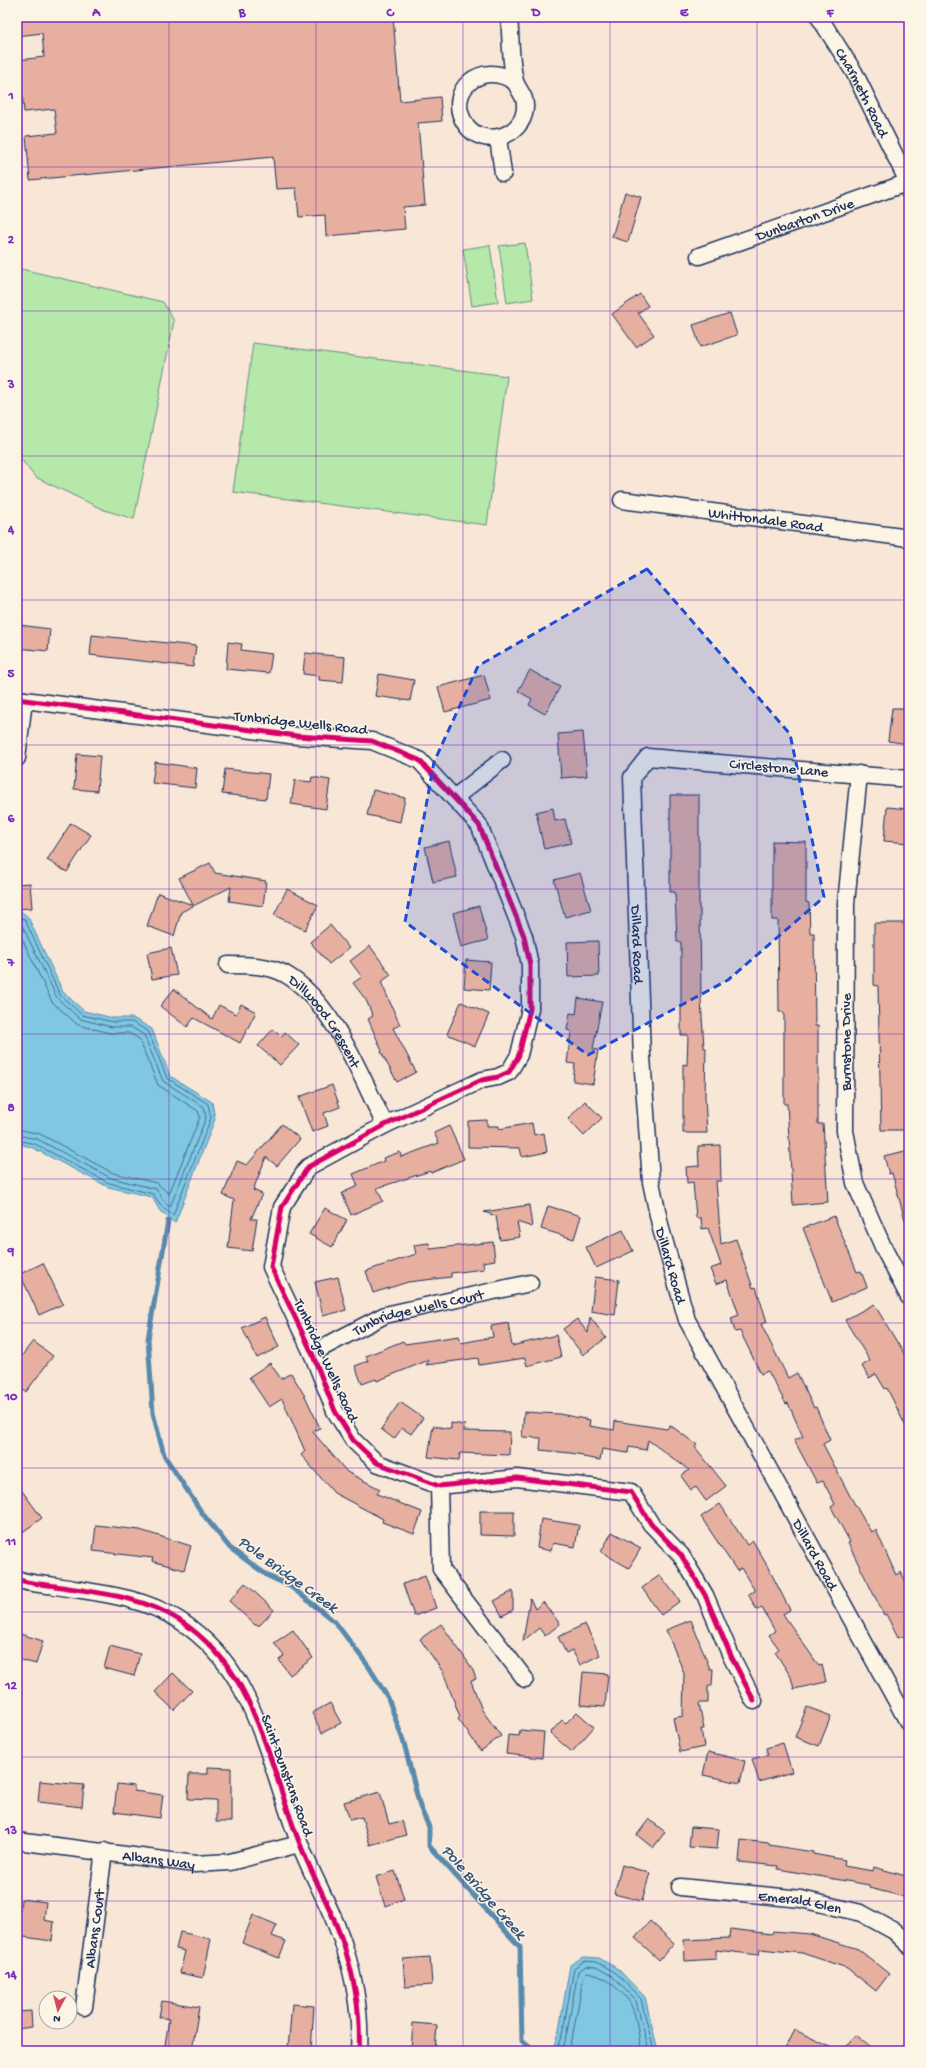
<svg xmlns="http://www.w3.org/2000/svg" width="926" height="2068" viewBox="0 0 926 2068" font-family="'Gochi Hand',sans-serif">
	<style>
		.green { fill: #b5e8a9; stroke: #688c84 }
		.water { fill: #80c7e1; stroke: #588aad }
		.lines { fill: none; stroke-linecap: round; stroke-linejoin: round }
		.shore { stroke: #436c92; stroke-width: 1 }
		.stream { stroke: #588aad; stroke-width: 5 }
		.building { fill: #e7af9f; stroke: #1b2f5e }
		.minor-casing { stroke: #1b2f5e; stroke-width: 19 }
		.minor { stroke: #fcf5e5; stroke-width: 16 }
		.cycleway-casing { stroke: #fcf5e5; stroke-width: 8 }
		.cycleway { stroke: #d6006c; stroke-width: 5 }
		.marked { fill: #1d4ed8; fill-opacity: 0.2; stroke: #1d4ed8; stroke-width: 3; stroke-dasharray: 8 5; stroke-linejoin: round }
		.grid { fill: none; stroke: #7b2cbf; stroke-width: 1; stroke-opacity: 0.55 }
		.labels { text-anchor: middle; stroke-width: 3; stroke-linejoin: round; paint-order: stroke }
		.street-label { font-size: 15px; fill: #1b2f5e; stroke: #fcf5e5 }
		.water-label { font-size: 16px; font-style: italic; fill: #34557f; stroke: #fcf5e5 }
		.neatline { fill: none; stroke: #7b2cbf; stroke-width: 1.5 }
		.grid-label { font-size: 13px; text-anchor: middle; font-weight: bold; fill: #7b2cbf }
	</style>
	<rect width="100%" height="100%" fill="#f8e7d7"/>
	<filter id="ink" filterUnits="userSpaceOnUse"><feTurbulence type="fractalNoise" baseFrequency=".025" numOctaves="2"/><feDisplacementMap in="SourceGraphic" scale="8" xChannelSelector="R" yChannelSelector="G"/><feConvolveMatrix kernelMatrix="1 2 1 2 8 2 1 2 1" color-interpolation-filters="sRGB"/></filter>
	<g filter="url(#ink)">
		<g class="green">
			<path d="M525,243l8,56 -26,4 -8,-57z"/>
			<path d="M490,245l8,57 -26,4 -9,-57z"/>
			<path d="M17,268l146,34 11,19 -40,198 -30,-9 -69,-33 -18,-23z"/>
			<path d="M253,343l254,33 -20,149 -254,-33z"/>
		</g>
		<g class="water">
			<path d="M17,911l5,1 6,5 35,75 21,19 29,7h20l19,11 18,47 42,26 3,17 -40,104 -15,-12 -8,-14 -44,-10 -75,-39 -16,-5z"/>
			<path d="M583,1957l16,1 19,11 27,28 13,54h-106l7,-21 11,-65z"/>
		</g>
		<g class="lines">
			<g class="shore">
				<path d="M17,915l8,5 35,75 22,20 31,7h19l16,9 19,47 41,26 3,14 -38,97 -10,-7 -10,-14 -44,-11 -74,-39 -18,-4"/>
				<path d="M17,920l4,3 36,75 23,21 32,8h19l13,8 19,46 41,26 2,11 -36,89 -3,-2 -11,-16 -45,-11 -74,-39 -20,-4"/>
				<path d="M17,928l35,74 26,23 32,8h19l10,6 19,46 40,26 2,6 -31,77 -12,-11 -44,-10 -73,-39 -23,-5"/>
				<path d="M556,2051l7,-20 11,-63 10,-7 13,1 19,11 25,26 13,52"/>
				<path d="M561,2051l6,-19 11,-61 8,-5 10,1 16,9 24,25 13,50"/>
				<path d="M568,2051l5,-18 11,-58 3,-3c13,1 39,21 44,33 7,14 7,32 11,46"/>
			</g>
			<path class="stream" d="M168,1221l-20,118 5,74 11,42 38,58 28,35 38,28 22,10 45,36 34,45 19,31 16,45 16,64 9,20v19l91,101 2,94 12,10"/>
		</g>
		<g class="building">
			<path d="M17,17h376l7,84 40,-4 2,24 -24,2 7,82 -22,2 2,22 -79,7 -1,-21 -26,2 -3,-29 -20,1 -3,-32 -243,23 -4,-44 31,-3 -3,-24 -30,3 -5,-52 25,-3 -2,-24 -25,3z"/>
			<path d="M625,192l16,5 -13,45 -16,-5z"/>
			<path d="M640,294l8,12 -10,7 16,22 -18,12 -24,-33z"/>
			<path d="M730,313l7,22 -37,12 -7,-22z"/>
			<path d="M19,625l31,4 -2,22 -31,-3z"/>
			<path d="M92,635l104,11 -3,21 -103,-12z"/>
			<path d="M228,642l14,2 -1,6 31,4 -3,19 -43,-4z"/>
			<path d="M305,653l40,4 -2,25 -24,-2v-4l-16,-2z"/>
			<path d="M530,670l30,17 -15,27 -16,-9 3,-6 -14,-8z"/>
			<path d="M379,674l35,6 -4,21 -35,-5z"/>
			<path d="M484,675l7,25 -46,12 -7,-25z"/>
			<path d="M892,708h17v36l-21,-3z"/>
			<path d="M583,732l4,44 -26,2 -3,-44z"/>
			<path d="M77,754l23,2 -3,35 -23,-2z"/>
			<path d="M155,762l42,6 -2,20 -43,-5z"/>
			<path d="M225,769l44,5 -3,25 -44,-5z"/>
			<path d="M312,777l18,3 -4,29 -35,-5 4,-24 16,2z"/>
			<path d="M373,790l32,8 -5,24 -33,-7z"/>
			<path d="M670,795h29v114h1l1,91 3,48h2l-1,48 2,37h-24v-69l4,1 1,-30h-7v-93h-4l-2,-50h-5z"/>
			<path d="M887,807l22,2v34l-25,-2z"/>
			<path d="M553,808l2,13 10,-2 6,24 -27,6 -8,-37z"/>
			<path d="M71,823l20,12 -24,37 -20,-12z"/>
			<path d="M449,841l8,36 -24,5 -8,-35z"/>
			<path d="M772,841l34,1v60l3,1 1,30h4l1,93h3v98h5l5,78 -35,3 -6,-101h-3v-92h-5l-1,-92h-6z"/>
			<path d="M210,863l5,10 51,8 -3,25 -34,-5 2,-14 -50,25 -7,24 -27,-10 11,-33 35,12 -14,-27z"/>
			<path d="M580,873l11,37 -26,7 -11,-37z"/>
			<path d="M30,883l2,25 -15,1v-25z"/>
			<path d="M287,889l31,16 -13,25 -31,-15z"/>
			<path d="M479,906l9,34 -27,7 -8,-34z"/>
			<path d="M874,923h35v207h-28l-3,-144 -4,-1z"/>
			<path d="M330,925l19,23 -20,16 -19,-22z"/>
			<path d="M598,941l1,35 -31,1 -1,-35z"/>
			<path d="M370,946l21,29 -10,7 19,43 -7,3 23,44 -19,10 -16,-30 1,-1 -14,-32 5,-3 -7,-16 -13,-17 9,-6 -12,-16z"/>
			<path d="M171,948l6,27 -25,4 -5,-26z"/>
			<path d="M466,960l25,2 -2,28 -25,-2z"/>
			<path d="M174,989l38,30 7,-14 17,9 5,-10 15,8 -16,31 -46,-25 -7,9 -27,-21z"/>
			<path d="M578,998l24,4 -9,47 5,1 -5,34 -20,-3 2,-17 -8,-1 4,-32 -4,-1 3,-17 6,1z"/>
			<path d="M461,1002l28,12 -14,32 -28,-12z"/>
			<path d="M273,1029l8,8 4,-5 14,13 -19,20 -22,-19z"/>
			<path d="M332,1085l8,22 -16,6 4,13 -16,6 -13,-35z"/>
			<path d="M585,1101l17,17 -18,18 -16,-17z"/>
			<path d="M487,1120v6h12v3l33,-6 2,12 10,-2 3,19 -25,5 -2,-9 -52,-1v-26z"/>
			<path d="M282,1124l18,15 -23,27 -11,-9 -13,33 9,4 -11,25h6l-5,32 -24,-3 6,-48 -11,-5 14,-34 10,4z"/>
			<path d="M449,1126l15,33 -33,14 -1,-2 -53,17 6,13 -32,14 -9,-22 16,-7 -5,-12 31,-13 -1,-3 17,-6 1,5 38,-14 -5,-10z"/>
			<path d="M720,1145l1,36h-5l5,63 15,-5 17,49 3,-1 11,35 -6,2 27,54 9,-5 17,35 2,-1 14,33 -7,4 27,52 21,36 5,-2 20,45 5,-3 8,16v47l-11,3 -12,-24 -2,1 -36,-72 2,-1 -19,-35 4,-3 -12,-23 -6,2 -23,-43 9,-3 -15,-34 -2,1 -18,-33 -7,3 -21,-43 -5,1 -4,-14 8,-3 -12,-35 -11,4 -6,-15 11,-4 -13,-37 -6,1 -1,-11h-5l-3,-36 -6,1 -1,-16 13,-1 -1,-20z"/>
			<path d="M909,1150v69l-4,1 -13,-47 -3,1 -5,-18z"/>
			<path d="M529,1205l3,22 -15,-5 3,15 -20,3 -4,-24 -12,-4z"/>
			<path d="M548,1206l33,10 -7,23 -33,-10z"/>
			<path d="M325,1208l22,12 -15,27 -23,-13z"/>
			<path d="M834,1216l23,56 4,-1 6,16 -35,15 -29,-74z"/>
			<path d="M623,1230l10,21 -37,17 -10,-21z"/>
			<path d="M493,1242l2,18 -12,2 1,7 -33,4v4l-43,5 -35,11 -7,-22 50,-17 -2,-9 15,-2 1,6z"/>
			<path d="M43,1263l20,41 -24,11 -19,-41z"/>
			<path d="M338,1277l8,33 -23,6 -8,-34z"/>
			<path d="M595,1277l24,3 -4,35 -24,-4z"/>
			<path d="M874,1304l35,58v71l-22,-45 -2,1 -9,-15 -7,4 -7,-12 8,-5 -25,-41z"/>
			<path d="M265,1317l14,30 -22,11 -15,-30z"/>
			<path d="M590,1317l16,21 -23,17 -20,-26 14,-10 11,14z"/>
			<path d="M508,1323l4,23 44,-11 5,22 -34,9 -2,-8 -46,7 -1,-7 -52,7 3,-5 -52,21 -1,-2 -14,5 -7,-18 13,-5 -2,-5 37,-15 2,3 54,-8 2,7 32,-6 -2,-11z"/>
			<path d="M33,1341l20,15 -27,36 -9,-6v-24z"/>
			<path d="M270,1363l11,16 10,-6 15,25 14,30 -8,3 35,41 33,17 -3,5 45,18 -8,22 -32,-12 1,-3 -49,-26 -33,-38 4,-4 -23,-52 -13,8 -20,-30z"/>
			<path d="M400,1402l23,16 -12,16 -9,-6 -8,11 -13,-10z"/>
			<path d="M524,1412l35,2 31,6 -1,6 25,4 1,-9 52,8 3,-4 27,20 -2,2 31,39 -20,15 -10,-14 -5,3 -10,-14 8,-6 -41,-30 -2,10 -17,-3 -1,6 -26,-4 -2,11 -17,-3v-2l-13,-2 -30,-3 1,-12 -19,-1z"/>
			<path d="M451,1423l14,2 -1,6 46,1 -1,23 -49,-2 -1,7 -31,-3 5,-31 18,3z"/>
			<path d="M17,1484l25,34 -25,18z"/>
			<path d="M720,1504l27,41 6,-4 17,30 20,39 -7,4 36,52 3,-1 4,17 -32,7 -3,-12 -16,-25 4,-3 -10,-14 6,-4 -13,-23 -5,2 -9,-16 7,-3 -14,-23 -4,3 -36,-54z"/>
			<path d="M480,1511h34v25l-34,-1z"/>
			<path d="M541,1519l38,6 -4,22 -22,-4 -2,8 -14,-3z"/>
			<path d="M96,1525l44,5 51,16 -7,24 -32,-9 1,-3 -60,-7z"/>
			<path d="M612,1532l29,16 -12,20 -28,-16z"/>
			<path d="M660,1575l20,26 -19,14 -19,-27z"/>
			<path d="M425,1576l11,32 -22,8 -11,-32z"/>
			<path d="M245,1583l29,27 -14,15h-5l-26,-24z"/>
			<path d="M513,1591v19l-11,6 -8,-15z"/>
			<path d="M530,1598l5,11 8,-7 17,22 -15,12 -6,-8 -16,13z"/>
			<path d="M691,1620l19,49h3l-1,17h-4v17h-9l5,26h-3l3,18 -24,5 -7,-34 10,-2 1,-43 -18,-43z"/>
			<path d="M441,1624l31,44 4,11 -5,2 11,29 19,26 -20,15 -23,-32 2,-2 -17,-45 -23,-33z"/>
			<path d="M585,1624l15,31 -20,10 -8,-15 -6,3 -8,-16z"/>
			<path d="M293,1630l20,28 -23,17 -11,-15 5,-4 -10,-13z"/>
			<path d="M17,1633l26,8 -7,23 -19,-5z"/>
			<path d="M110,1646l30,8 -6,22 -30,-8z"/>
			<path d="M583,1672l25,2 -3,33 -25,-2z"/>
			<path d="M173,1673l19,18 -18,19 -19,-18z"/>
			<path d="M330,1703l11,20 -19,10 -10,-20z"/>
			<path d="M807,1707l24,9 -12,30 -24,-9z"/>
			<path d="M577,1712l17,15 -22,25 -22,-19 12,-13 4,3z"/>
			<path d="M520,1730l24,2 -2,26 -36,-4 2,-19 11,1z"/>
			<path d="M783,1743l9,29 -33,10 -7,-23 16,-4 -2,-7z"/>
			<path d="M708,1752l37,9 -5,22 -37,-8z"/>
			<path d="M208,1767l23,1v54h-15v-22l-28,-1 1,-25h19z"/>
			<path d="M40,1781l44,4 -2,22 -44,-5z"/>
			<path d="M117,1784l17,2v5l29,4 -3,23 -46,-6z"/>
			<path d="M380,1792l9,32 13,-3 4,14 -36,10 -8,-28 -12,3 -6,-18z"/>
			<path d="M649,1819l16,13 -12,16 -16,-13z"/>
			<path d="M691,1827l28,2 -2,20 -28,-2z"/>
			<path d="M741,1840l28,3v2l44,7v2l32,6 -1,6 29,5 1,-4 35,10v21l-40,-10v-3l-91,-16v-3l-39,-4z"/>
			<path d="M622,1865l28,8 -8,28 -28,-7z"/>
			<path d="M395,1871l9,28 -19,7 -9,-29z"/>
			<path d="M21,1899l25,3 -2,18 10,2 -2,19 -35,-5z"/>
			<path d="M253,1915l24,10 -5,11 14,5 -7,17 -37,-15z"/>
			<path d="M650,1921l24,22 -15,17 -24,-22z"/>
			<path d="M730,1929l42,5 1,-3 37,3 48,15 31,25 -13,17 -29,-23 -45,-15 -42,-4 -1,6 -43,-5v9l-31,2 -1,-21 45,-2z"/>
			<path d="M180,1932l31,7 -8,39 -23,-5 5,-22 -9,-2z"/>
			<path d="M430,1957l2,28 -27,2 -2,-28z"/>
			<path d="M162,2001l37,6 -7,43 -27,-5 4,-26 -10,-2z"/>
			<path d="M292,2004l22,2 -3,45 -23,-2z"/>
			<path d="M31,2011l1,16 -15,2v-17z"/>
			<path d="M413,2023l24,2 -2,26h-24z"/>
			<path d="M795,2030l43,21h-54z"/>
			<path d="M855,2035l20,16h-33z"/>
		</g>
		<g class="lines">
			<defs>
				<g id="minor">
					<path d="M509,17c2,20 1,44 6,64 3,10 11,14 10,27 -2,29 -42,41 -59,17 -23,-33 16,-67 49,-43"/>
					<path id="s1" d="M819,17l35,55 54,110 1,9"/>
					<path d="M498,138l5,35"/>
					<path id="s2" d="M699,256l210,-74"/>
					<path id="s3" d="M622,500l287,38"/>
					<path d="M17,699l280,37 75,5 47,19 60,65 45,111 6,29v44l-11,46 -10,17 -11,5 -16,3 -97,45 -77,42 -26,40 -11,60 41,86 23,58 18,29 24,23 62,23 78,-8 114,14 20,32 30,31 24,40 26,61 23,45"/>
					<path d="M17,758l7,-58"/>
					<path d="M859,774l-13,129 -1,228 10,52 29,66 25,48"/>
					<path id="s4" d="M909,779l-261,-22 -16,20 10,280 9,125 10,47 26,91 222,404"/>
					<path d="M454,798l48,-38"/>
					<path id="s5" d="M228,965c19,0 40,0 57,9 48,27 76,103 100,151"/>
					<path id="s6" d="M312,1353l73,-38 145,-32"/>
					<path d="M439,1486l2,83 84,110"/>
					<path d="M17,1579c11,5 26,5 38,7 43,7 86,10 124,34 26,17 49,42 63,69 26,49 38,105 58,155 13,34 33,67 44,102 11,34 17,69 15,105"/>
					<path id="s7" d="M17,1841l178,23 35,-2 69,-18"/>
					<path id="s8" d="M680,1887l121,12 60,14 33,18 15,14"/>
					<path id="s9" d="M84,2007l20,-156"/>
				</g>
			</defs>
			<use href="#minor" class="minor-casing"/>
			<use href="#minor" class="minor"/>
			<defs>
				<g id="cycleway">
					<path d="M17,699l280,37 75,5 47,19 60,65 45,111 6,29v44l-11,46 -10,17 -11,5 -16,3 -97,45 -77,42 -26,40 -11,60 41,86 23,58 18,29 24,23 62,23 78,-8 114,14 20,32 30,31 24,40 26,61 23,45"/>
					<path d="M17,1579c11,5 26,5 38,7 43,7 86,10 124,34 26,17 49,42 63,69 26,49 38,105 58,155 13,34 33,67 44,102 11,34 17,69 15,105"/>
				</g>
			</defs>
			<use href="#cycleway" class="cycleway-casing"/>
			<use href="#cycleway" class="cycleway"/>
		</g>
	</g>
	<path class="marked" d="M647,569l143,165 34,163 -96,83 -140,75 -183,-133 29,-160 44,-96z"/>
	<path class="grid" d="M169,17v2034M316,17v2034M463,17v2034M610,17v2034M757,17v2034M17,167h892M17,311h892M17,456h892M17,600h892M17,745h892M17,889h892M17,1034h892M17,1179h892M17,1323h892M17,1468h892M17,1612h892M17,1757h892M17,1901h892"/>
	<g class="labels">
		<g class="street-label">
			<text dy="5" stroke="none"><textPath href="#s1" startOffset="87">Charmeth Road</textPath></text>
			<text dy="5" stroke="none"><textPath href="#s2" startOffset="112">Dunbarton Drive</textPath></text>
			<text dy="5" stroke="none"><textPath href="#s3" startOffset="145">Whittondale Road</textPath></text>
			<text transform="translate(301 722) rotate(6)" y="5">Tunbridge Wells Road</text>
			<text transform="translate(779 767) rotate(5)" y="5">Circlestone Lane</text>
			<text dy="5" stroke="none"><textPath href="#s4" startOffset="455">Dillard Road</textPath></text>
			<text dy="5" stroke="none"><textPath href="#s5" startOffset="121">Dillwood Crescent</textPath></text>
			<text transform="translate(845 1042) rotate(-90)" y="5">Burnstone Drive</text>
			<text dy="5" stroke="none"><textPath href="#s4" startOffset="779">Dillard Road</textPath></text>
			<text dy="5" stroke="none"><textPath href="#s6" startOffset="115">Tunbridge Wells Court</textPath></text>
			<text transform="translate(327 1360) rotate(65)" y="5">Tunbridge Wells Road</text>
			<text dy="5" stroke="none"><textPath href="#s4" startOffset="1103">Dillard Road</textPath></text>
			<text transform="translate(288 1775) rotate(70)" y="5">Saint Dunstans Road</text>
			<text dy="5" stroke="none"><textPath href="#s7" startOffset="143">Albans Way</textPath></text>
			<text dy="5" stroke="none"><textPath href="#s8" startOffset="121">Emerald Glen</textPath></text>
			<text dy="5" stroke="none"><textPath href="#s9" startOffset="79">Albans Court</textPath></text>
		</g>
		<g class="water-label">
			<text transform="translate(289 1573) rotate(36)" y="6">Pole Bridge Creek</text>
			<text transform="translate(485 1891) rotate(49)" y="6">Pole Bridge Creek</text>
		</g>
	</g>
	<rect width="926" height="2068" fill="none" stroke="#fcf5e5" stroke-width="44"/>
	<g transform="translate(58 2010) rotate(187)"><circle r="19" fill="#fcf5e5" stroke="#a2a6af"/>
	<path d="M0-3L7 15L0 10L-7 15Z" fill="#d1495b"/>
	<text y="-6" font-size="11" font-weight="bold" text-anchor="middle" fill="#1b2f5e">N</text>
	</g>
	<rect x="22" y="22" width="882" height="2024" class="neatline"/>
	<g class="grid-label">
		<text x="96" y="16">A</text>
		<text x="242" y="16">B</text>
		<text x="390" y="16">C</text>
		<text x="536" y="16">D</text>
		<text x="684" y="16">E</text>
		<text x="830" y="16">F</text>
		<text x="11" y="99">1</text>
		<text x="11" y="243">2</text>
		<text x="11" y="388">3</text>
		<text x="11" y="533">4</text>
		<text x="11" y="677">5</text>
		<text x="11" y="822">6</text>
		<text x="11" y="966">7</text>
		<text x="11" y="1111">8</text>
		<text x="11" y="1255">9</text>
		<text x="11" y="1400">10</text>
		<text x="11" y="1545">11</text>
		<text x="11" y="1689">12</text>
		<text x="11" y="1834">13</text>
		<text x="11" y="1978">14</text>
	</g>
</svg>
